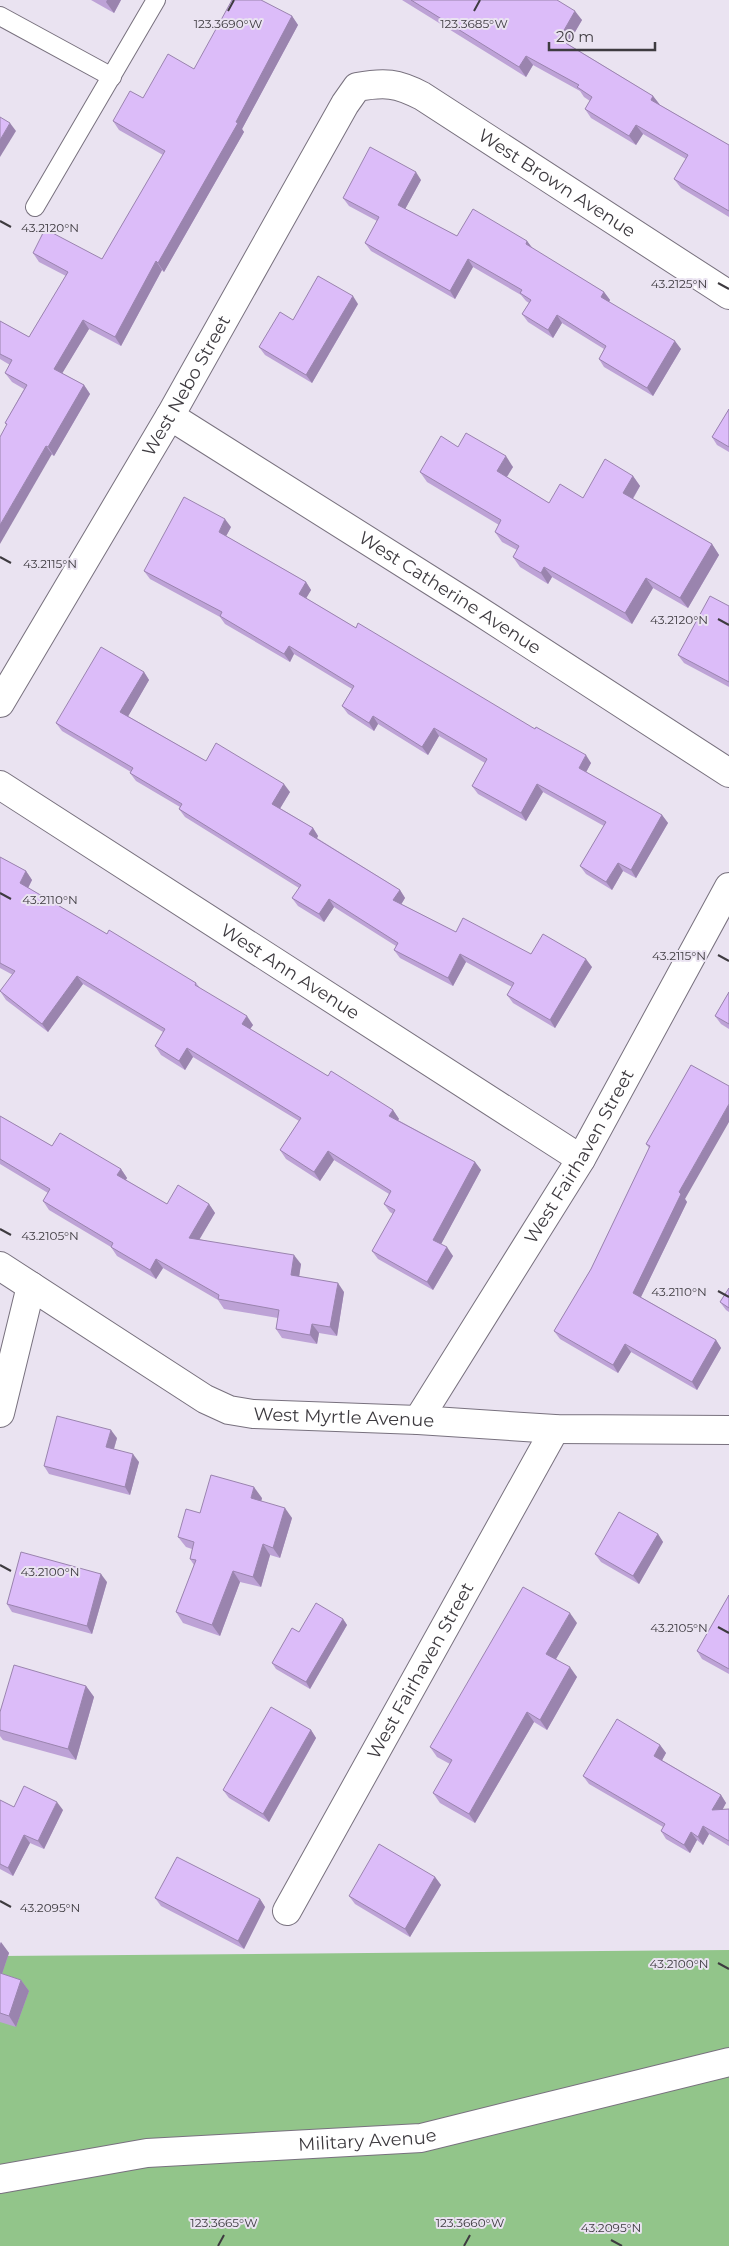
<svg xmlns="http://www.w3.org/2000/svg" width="729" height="2246" viewBox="0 0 729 2246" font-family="Montserrat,sans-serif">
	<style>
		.green { fill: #92c58a }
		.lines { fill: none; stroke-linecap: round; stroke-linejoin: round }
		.lane-casing { stroke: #78717e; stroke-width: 20 }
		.street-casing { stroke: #78717e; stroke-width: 30 }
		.lane { stroke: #fff; stroke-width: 18 }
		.street { stroke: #fff; stroke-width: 28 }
		.wall { fill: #bda2d6 }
		.shaded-wall { fill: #9a84ae }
		.building { fill: #dcbcf9; stroke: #9a84ae }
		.ticks { fill: none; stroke: #3e3b40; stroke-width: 2 }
		.labels { text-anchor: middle; stroke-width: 4; stroke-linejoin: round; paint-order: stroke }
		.street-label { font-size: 18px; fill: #3e3b40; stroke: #eae3f1 }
		.ticks-label { font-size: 12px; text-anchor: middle; fill: #3e3b40; stroke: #eae3f1; stroke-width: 4; stroke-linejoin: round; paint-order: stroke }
	</style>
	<rect width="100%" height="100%" fill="#eae3f1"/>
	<path class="green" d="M729,1950v296h-729v-290z"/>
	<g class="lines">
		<defs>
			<g id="lane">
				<path d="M0,16l112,61"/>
				<path d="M35,207l121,-207"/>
			</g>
			<g id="street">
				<path id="s1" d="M170,416l303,191 256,166"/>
				<path id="s2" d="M0,703l170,-287 175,-312 12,-17c28,-5 40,-4 65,9l307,199"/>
				<path id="s3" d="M0,785l581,374"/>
				<path id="s4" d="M0,1266l205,133 24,11 24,4 165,6 137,9 174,1"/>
				<path d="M0,1413l31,-127"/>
				<path id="s5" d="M418,1420l163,-261 148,-272"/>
				<path id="s6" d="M287,1911l268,-482"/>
				<path id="s7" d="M0,2179l147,-26 274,-15 308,-76"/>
			</g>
		</defs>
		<use href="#lane" class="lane-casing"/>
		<use href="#street" class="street-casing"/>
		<use href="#lane" class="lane"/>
		<use href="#street" class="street"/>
	</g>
	<g class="wall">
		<path d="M91,0h30l-7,13z"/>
		<path d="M402,0h155l25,20 -14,24 85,52 7,9 69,40v72l-48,-29 -7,-9 12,-20 -43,-25 -7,11 -45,-27 -6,-9 5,-8 -6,-4 -4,-6 -47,-26 -7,12z"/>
		<path d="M292,16l6,9 -56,104 2,3 -80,140 -2,-2 -41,76 -32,-17 -27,44 22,12 6,9 -36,62 -47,-30 -2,-3 19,-34 -12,-7 -7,-9 5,-8 -10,-6v-38l29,16 37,-61 -27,-14 -6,-9 69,6 61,-104 -44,-25 -6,-9 30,-23z"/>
		<path d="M421,180l-16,29 52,27 70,5 6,8 71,43 6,8 -1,2 72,47 -28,47 -49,-29 -5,-8 5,-10 -42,-26 -9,15 -25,-16 -6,-8 7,-11 -3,-2 -5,-6 -48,-28 -18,32 -84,-48 -6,-8 12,-22 -28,-15 -6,-8z"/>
		<path d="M358,304l-46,79 -47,-28 -6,-8 34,-27z"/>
		<path d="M729,409v43l-12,-7 -5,-8z"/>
		<path d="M458,447l55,20 -6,10 42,26 34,-5 50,-22 7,10 -7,13 79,45 7,11 -31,53 -35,-20 -21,36 -80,-47 -4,7 -28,-17 -7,-10 4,-7 -15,-8 -7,-10 4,-7 -72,-43 -7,-10z"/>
		<path d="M231,527l-5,9 80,46 5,8 -5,8 50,30 235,135 -5,9 76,43 6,8 -32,55 -13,-7 -11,19 -26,-16 -6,-8 24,-40 -61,-34 -17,29 -48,-27 -6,-8 13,-23 -46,-27 -11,19 -50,-31 -4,7 -26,-17 -6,-8 10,-17 -58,-35 -4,8 -65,-38 -5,-7 -70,-38 -6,-8z"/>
		<path d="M729,606v81l-45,-24 -6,-8z"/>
		<path d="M144,672l5,8 -21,36 78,45 84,31 -10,16 33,20 5,8 -1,2 83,52 5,8 -4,6 55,28 75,22 61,13 -37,61 -42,-25 -6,-8 5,-8 -46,-25 -13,24 -53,-28 -6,-8 2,-4 -62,-39 -10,15 -26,-16 -6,-8 7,-10 -114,-71 -6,-8 1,-2 -44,-26 -6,-8 1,-1 -69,-41 -6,-8z"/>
		<path d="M0,857l26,14 6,9 -4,8 79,46 89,49 4,5 53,37 -3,4 78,47 65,34 6,9 -1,1 77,42 6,8 -40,74 12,12 -20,34 -55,-31 -6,-8 21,-37 -3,-2 -6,-8 5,-10 -55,-34 -14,21 -34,-22 -6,-9 19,-29 -106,-64 -8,13 -24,-15 -6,-9 8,-14 -80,-48 -35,48 -42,-32 -6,-9 13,-16 -13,-7z"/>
		<path d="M729,992v37l-8,-5 -6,-8z"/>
		<path d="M691,1065l-6,134 2,3 -46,95 75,43 5,8 -24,42 -66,-38 -13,21 -58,-34 -6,-8 37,-62 58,-121 -3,-4z"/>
		<path d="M0,1116l52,30 69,23 6,9 -1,2 41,24h42l6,9 -16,26 102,25 -2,12 45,16 -7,44 -18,-3 -2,11 -35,-6 -6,-9 2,-11 -54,-9 -6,-9 -55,-32 -7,11 -39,-23 -6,-9 -62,-37 -6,-9 5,-8 -48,-29z"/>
		<path d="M729,1288v24l-3,-2 -6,-8z"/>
		<path d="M117,1438l-3,11 25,13 -9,33 -81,-21 -5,-8z"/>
		<path d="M262,1498l-1,3 31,17 -12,40 -10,-3 -9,32 -21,-5 -20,54 -37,-13 -7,-11 18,-47 -4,-6 2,-10 -6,-2 -8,-10 22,-24z"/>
		<path d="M658,1534l5,8 -24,42 -38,-22 -6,-8z"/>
		<path d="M107,1582l-15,52 -80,-22 -5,-8z"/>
		<path d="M729,1595v79l-27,-15 -5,-8z"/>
		<path d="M343,1619l4,6 -37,64 -34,-20 -4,-6 27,-31z"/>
		<path d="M577,1623l-21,36 21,18 -30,53 -13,-8 -59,101 -35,-20 -7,-10 17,-29 -13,-7 -7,-10z"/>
		<path d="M86,1686l8,11 -18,63 -73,-20 -3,-4v-24z"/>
		<path d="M311,1730l5,8 -47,84 -40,-24 -6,-8z"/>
		<path d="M660,1745l6,8 -4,7 59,35 5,8 -4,7 7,-1v37l-20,-12 -6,11 -6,-5 -7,13 -24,-14 -5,-8 2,-4 -74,-43 -6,-8z"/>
		<path d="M0,1800l14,7 49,3 -19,39 -14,-6 -17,33 -13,-7z"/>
		<path d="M435,1877l6,8 -31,52 -55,-33 -6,-8z"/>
		<path d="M155,1898l105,1 5,8 -21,42 -83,-43z"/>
		<path d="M0,1942l9,11 -7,21 19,6 8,11 -13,36 -16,-5z"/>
	</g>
	<g class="shaded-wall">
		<path d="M107,0h14l-7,13 -8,-11z"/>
		<path d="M575,11l7,9 -17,29 -6,-10z"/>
		<path d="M292,16l6,9 -56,104 2,3 -80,140 -6,-9z"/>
		<path d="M526,56l7,9 -7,12 -7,-10z"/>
		<path d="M653,96l7,9 -9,-5z"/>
		<path d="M10,123l6,8 -16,26v-17z"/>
		<path d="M636,125l7,9 -7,11 -7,-9z"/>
		<path d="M416,172l5,8 -18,33 -5,-8z"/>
		<path d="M527,241l6,8 -7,-5z"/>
		<path d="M468,259l5,8 -18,32 -5,-8z"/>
		<path d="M156,261l6,9 -41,76 -6,-9z"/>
		<path d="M604,292l6,8 -3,5 -6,-8z"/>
		<path d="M353,296l5,8 -46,79 -6,-8z"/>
		<path d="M557,315l5,8 -9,15 -5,-8z"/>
		<path d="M83,320l6,9 -29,48 -6,-8z"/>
		<path d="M675,341l6,8 -28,47 -6,-8z"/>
		<path d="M84,385l6,9 -36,62 -6,-9z"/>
		<path d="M46,446l6,8 -52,90v-19z"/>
		<path d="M506,456l7,11 -9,14 -7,-10z"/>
		<path d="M633,476l7,10 -10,17 -7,-10z"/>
		<path d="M225,519l6,8 -7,13 -5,-8z"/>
		<path d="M712,544l7,11 -31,53 -8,-10z"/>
		<path d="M544,567l8,10 -4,7 -7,-11z"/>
		<path d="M646,578l7,10 -21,36 -7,-11z"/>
		<path d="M306,582l5,8 -7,12 -5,-8z"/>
		<path d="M289,646l5,8 -4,8 -6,-8z"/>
		<path d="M144,672l5,8 -23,40 -6,-8z"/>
		<path d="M373,716l5,8 -4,7 -5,-8z"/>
		<path d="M434,728l5,8 -11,19 -6,-8z"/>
		<path d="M586,755l5,8 -7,13 -5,-8z"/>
		<path d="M284,784l6,8 -12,20 -6,-8z"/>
		<path d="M537,784l6,8 -17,29 -5,-8z"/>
		<path d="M662,815l6,8 -32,55 -5,-8z"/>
		<path d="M313,828l5,8 -3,6 -6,-8z"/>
		<path d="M618,863l5,8 -11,19 -6,-8z"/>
		<path d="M26,871l6,9 -6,12 -6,-9z"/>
		<path d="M400,890l5,8 -6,10 -6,-8z"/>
		<path d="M329,899l5,8 -10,15 -5,-8z"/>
		<path d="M460,954l6,8 -13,24 -5,-8z"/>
		<path d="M586,959l6,8 -37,61 -5,-8z"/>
		<path d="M77,976l6,8 -35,48 -6,-8z"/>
		<path d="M247,1016l6,9 -5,7 -6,-8z"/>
		<path d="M187,1048l6,9 -8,13 -6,-9z"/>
		<path d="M729,1104v18l-44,77 2,3 -48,99 -6,-8 46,-101z"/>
		<path d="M393,1110l6,9 -4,5 -6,-8z"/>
		<path d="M328,1151l6,9 -14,21 -6,-9z"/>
		<path d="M475,1162l6,8 -42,78 -6,-8z"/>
		<path d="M121,1169l6,9 -4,6 -6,-9z"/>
		<path d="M209,1204l6,9 -20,34 -6,-9z"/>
		<path d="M447,1247l6,9 -20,34 -6,-8z"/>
		<path d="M294,1255l7,9 -3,20 -7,-9z"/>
		<path d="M156,1259l7,9 -7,11 -6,-9z"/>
		<path d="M338,1283l6,9 -7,44 -7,-9z"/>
		<path d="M312,1324l7,9 -2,11 -7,-9z"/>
		<path d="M716,1340l5,8 -24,42 -5,-8z"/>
		<path d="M625,1344l6,8 -13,21 -5,-8z"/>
		<path d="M111,1430l6,8 -5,17 -6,-8z"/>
		<path d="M133,1454l6,8 -9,33 -5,-8z"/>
		<path d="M254,1487l8,11 -3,11 -8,-11z"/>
		<path d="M285,1508l7,10 -12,40 -7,-10z"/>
		<path d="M658,1534l5,8 -24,42 -6,-8z"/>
		<path d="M263,1544l7,11 -9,32 -8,-10z"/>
		<path d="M233,1571l7,11 -20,54 -8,-11z"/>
		<path d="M101,1574l6,8 -15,52 -5,-8z"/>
		<path d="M570,1613l7,10 -24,41 -7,-10z"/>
		<path d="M343,1619l4,6 -37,64 -4,-7z"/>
		<path d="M570,1667l7,10 -30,53 -7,-10z"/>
		<path d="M86,1686l8,11 -18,63 -8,-11z"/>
		<path d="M527,1712l7,10 -59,101 -6,-9z"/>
		<path d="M311,1730l5,8 -47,84 -6,-8z"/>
		<path d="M660,1745l6,8 -6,11 -6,-8z"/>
		<path d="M721,1795l5,8 -8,15 -6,-8z"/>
		<path d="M57,1802l6,8 -19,39 -6,-8z"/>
		<path d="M703,1826l6,8 -6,11 -5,-8z"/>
		<path d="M691,1832l6,8 -7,13 -6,-8z"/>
		<path d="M24,1835l6,8 -17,33 -5,-8z"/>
		<path d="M435,1877l6,8 -31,52 -5,-8z"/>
		<path d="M260,1899l5,8 -21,42 -6,-8z"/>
		<path d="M1,1942l8,11 -9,27v-35z"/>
		<path d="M21,1980l8,11 -13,36 -7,-11z"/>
	</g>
	<g class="building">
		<path d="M232,0h29l31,16 -56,106 2,1 -80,140 -2,-2 -41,76 -32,-17 -29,49 30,16 -36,62 -2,-1 -46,79v-88l7,-13 -2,-1 22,-38 -22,-12 7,-13 -12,-6v-33l29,16 39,-65 -35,-19 12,-24 57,30 63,-108 -52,-30 17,-30 13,7 25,-44 26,15z"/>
		<path d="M411,0h146l18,11 -16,28 94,57 -2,4 78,45v66l-55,-32 14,-24 -52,-30 -7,11 -44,-27 7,-12 -15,-10 2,-2 -53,-29 -7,11z"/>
		<path d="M0,117l10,6 -10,17z"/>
		<path d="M370,147l46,25 -18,33 59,31 16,-27 54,32 -1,3 78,48 -3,5 74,44 -28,47 -48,-29 7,-13 -49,-31 -9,15 -26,-16 9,-14 -11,-7 2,-3 -54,-31 -18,32 -85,-48 14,-26 -36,-19z"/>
		<path d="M318,276l35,20 -47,79 -47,-28 21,-35 13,8z"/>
		<path d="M729,409v38l-17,-10z"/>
		<path d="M466,433l40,23 -9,15 52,32 11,-19 23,14 22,-39 28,17 -10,17 89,51 -32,54 -34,-20 -21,35 -81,-46 -3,6 -28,-16 6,-11 -24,-14 6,-12 -81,-48 21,-36 17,11z"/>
		<path d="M184,497l41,22 -6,13 87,50 -7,12 57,34 2,-5 177,106 1,-2 50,28 -7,13 83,47 -31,55 -13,-7 -12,19 -26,-16 26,-44 -69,-38 -16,29 -49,-27 15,-27 -53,-31 -12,19 -49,-31 -4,7 -27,-17 12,-20 -65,-40 -5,8 -64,-38 2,-4 -78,-41z"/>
		<path d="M710,596l19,10v76l-51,-27z"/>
		<path d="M101,647l43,25 -24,40 86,49 10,-18 68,41 -12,20 41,24 -4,6 91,56 -7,10 63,32 7,-14 68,36 12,-20 43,25 -36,61 -43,-25 7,-12 -54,-29 -12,24 -54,-28 4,-7 -69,-44 -10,15 -27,-16 9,-13 -122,-76 3,-5 -52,-31 3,-5 -77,-45z"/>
		<path d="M0,857l26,14 -6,12 87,51 2,-4 87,53 -1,2 52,31 -5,8 86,52 3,-5 62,39 -4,6 86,46 -42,78 14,7 -20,35 -55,-31 23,-41 -11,-6 7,-13 -63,-40 -14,21 -34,-22 21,-32 -114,-70 -8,13 -24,-15 10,-17 -88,-53 -35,48 -42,-33 15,-20 -15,-8z"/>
		<path d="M729,992v32l-14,-8z"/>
		<path d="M691,1065l38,21v18l-50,88 2,2 -48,99 83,47 -24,42 -67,-38 -12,21 -59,-34 37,-62 59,-123 -4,-2z"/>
		<path d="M0,1116l52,30 8,-13 61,36 -4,6 50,29 11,-19 31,19 -20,34 105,17 -3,20 47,8 -8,44 -18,-3 -2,11 -34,-6 3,-19 -61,-11 1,-4 -63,-36 -6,11 -39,-23 2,-4 -70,-42 7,-12 -50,-30z"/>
		<path d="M729,1288v20l-9,-6z"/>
		<path d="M57,1416l54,14 -5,17 27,7 -8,33 -81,-21z"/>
		<path d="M211,1475l43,12 -3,11 34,10 -12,40 -10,-4 -10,33 -20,-6 -21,54 -36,-13 20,-52 -6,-1 4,-17 -16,-5 8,-28 14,4z"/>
		<path d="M619,1512l39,22 -25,42 -38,-22z"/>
		<path d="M21,1552l80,22 -14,52 -80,-22z"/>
		<path d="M523,1587l47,26 -24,41 24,13 -30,53 -13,-8 -58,102 -36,-21 19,-33 -22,-13z"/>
		<path d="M729,1595v74l-32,-18z"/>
		<path d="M316,1603l27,16 -37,63 -34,-19 20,-35 7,4z"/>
		<path d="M14,1665l72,21 -18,63 -68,-19v-18z"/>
		<path d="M271,1707l40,23 -48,84 -40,-24z"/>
		<path d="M617,1719l43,26 -6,11 67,39 -9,15 17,-1v32l-26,-15 -5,11 -7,-5 -7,13 -23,-14 4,-7 -82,-48z"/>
		<path d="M24,1786l33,16 -19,39 -14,-6 -16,33 -8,-4v-64l14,7z"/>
		<path d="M379,1844l56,33 -30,52 -56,-33z"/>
		<path d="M177,1857l83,42 -22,42 -83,-43z"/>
		<path d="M0,1973l21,7 -12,36 -9,-3z"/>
	</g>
	<path class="ticks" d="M228,11l6,-11M474,11l6,-11M0,221l11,6M718,283l11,6M0,557l11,6M718,619l11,6M0,893l11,6M718,955l11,6M0,1229l11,6M718,1291l11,6M0,1565l11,6M718,1627l11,6M0,1901l11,6M718,1963l11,6M611,2240l11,6M218,2246l6,-11M464,2246l6,-11"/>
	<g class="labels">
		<g class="street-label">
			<text dy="6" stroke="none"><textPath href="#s2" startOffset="940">West Brown Avenue</textPath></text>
			<text dy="6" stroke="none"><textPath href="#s2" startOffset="368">West Nebo Street</textPath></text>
			<text dy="6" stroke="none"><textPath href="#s1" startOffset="331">West Catherine Avenue</textPath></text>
			<text dy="6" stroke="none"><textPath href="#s3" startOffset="345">West Ann Avenue</textPath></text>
			<text dy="6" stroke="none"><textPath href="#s5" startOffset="309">West Fairhaven Street</textPath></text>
			<text dy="6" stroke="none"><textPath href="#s4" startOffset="386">West Myrtle Avenue</textPath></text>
			<text dy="6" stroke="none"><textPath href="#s6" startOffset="275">West Fairhaven Street</textPath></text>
			<text dy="6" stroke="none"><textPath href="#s7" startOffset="370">Military Avenue</textPath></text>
		</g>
	</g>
	<g class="ticks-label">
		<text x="228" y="28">123.3690°W</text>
		<text x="474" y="28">123.3685°W</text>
		<text x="50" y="232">43.2120°N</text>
		<text x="679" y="288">43.2125°N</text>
		<text x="50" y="568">43.2115°N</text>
		<text x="679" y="624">43.2120°N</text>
		<text x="50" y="904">43.2110°N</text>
		<text x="679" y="960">43.2115°N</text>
		<text x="50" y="1240">43.2105°N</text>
		<text x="679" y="1296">43.2110°N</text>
		<text x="50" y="1576">43.2100°N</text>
		<text x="679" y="1632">43.2105°N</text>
		<text x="50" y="1912">43.2095°N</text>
		<text x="679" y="1968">43.2100°N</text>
		<text x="224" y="2227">123.3665°W</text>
		<text x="470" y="2227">123.3660°W</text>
		<text x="611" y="2232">43.2095°N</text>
	</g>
	<path d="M549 42v8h106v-8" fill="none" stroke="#3e3b40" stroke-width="2.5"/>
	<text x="556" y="42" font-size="15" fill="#3e3b40" stroke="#eae3f1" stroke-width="4" paint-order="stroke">20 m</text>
</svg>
